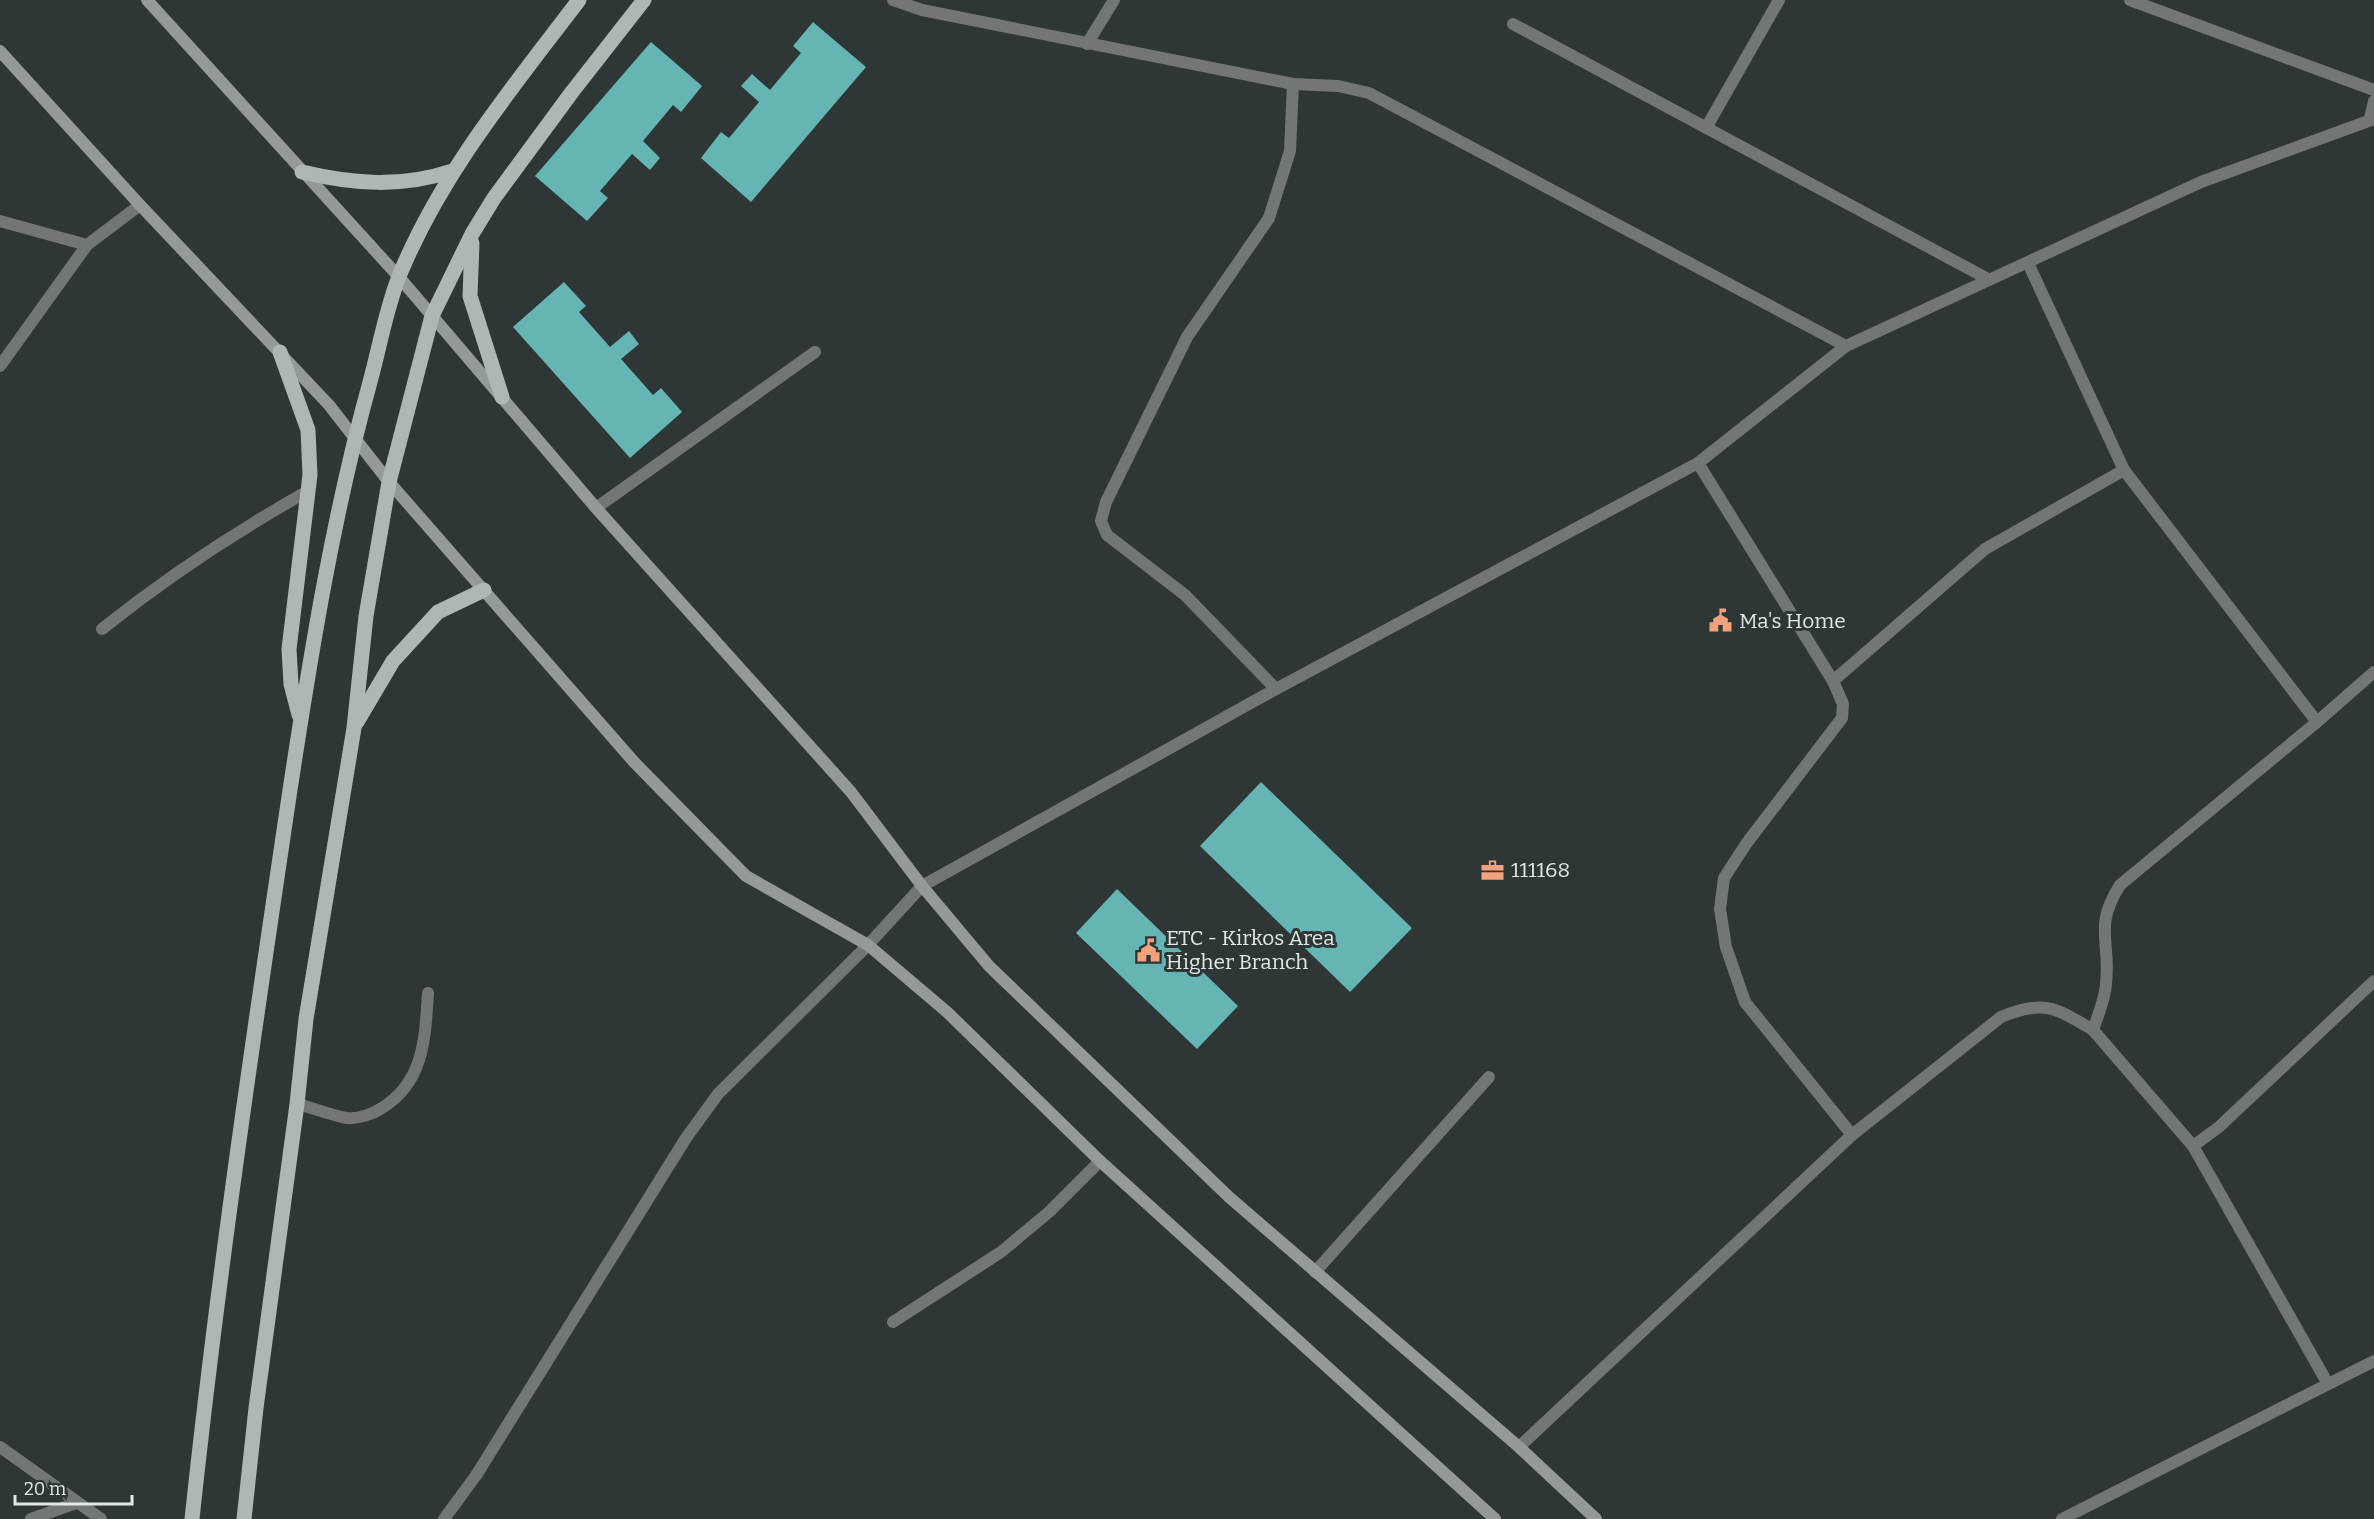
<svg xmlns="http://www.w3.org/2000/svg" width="2374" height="1519" viewBox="0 0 2374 1519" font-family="Bitter,serif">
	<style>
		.building { fill: #66b5b5 }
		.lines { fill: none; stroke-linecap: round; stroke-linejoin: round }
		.minor { stroke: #727676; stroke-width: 12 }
		.tertiary { stroke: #727676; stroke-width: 12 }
		.secondary { stroke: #949a9a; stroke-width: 12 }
		.primary { stroke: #aeb6b6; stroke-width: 15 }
		.labels { text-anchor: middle; stroke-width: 6; stroke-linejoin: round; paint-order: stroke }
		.poi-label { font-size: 21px; fill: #e2e8e7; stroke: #2e3636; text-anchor: start }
	</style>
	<rect width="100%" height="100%" fill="#2e3636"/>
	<g class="building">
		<path d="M813,22l53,45 -115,135 -50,-44 20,-26 8,6 30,-36 -18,-16 11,-12 18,16 31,-37 -8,-7z"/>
		<path d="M651,42l51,44 -21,26 -8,-7 -30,36 17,17 -10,12 -18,-16 -32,37 8,7 -21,23 -52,-45z"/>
		<path d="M564,282l22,24 -7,6 31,35 19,-16 10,13 -18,15 32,36 8,-7 21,24 -52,46 -117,-131z"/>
		<path d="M1261,782l151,146 -62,64 -150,-146z"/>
		<path d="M1117,889l121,117 -41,43 -121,-116z"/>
	</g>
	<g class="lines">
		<g class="minor">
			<path d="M893,0l29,10 371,74 45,2 31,7 477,253"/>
			<path d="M2130,0l244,90"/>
			<path d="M1513,24l475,255"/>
			<path d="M1087,44l27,-44"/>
			<path d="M2370,118l4,-17"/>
			<path d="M1706,128l73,-128"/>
			<path d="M0,221l87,24"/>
			<path d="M0,366l87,-121 53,-40"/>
			<path d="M1698,463l135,218"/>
			<path d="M2124,470l193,252 57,-50"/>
			<path d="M596,508l219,-156"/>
			<path d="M102,629c65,-52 133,-97 206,-138"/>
			<path d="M1276,689l-91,-94 -78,-60 -6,-14 5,-19 81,-165 82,-119 21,-67 3,-67"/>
			<path d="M2093,1030l100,116"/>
			<path d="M297,1104c17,4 33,11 50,14 11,1 26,-4 35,-10 42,-26 43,-69 46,-115"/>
			<path d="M1852,1135l149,-118c43,-18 55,-9 92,13 5,-15 12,-31 13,-46 5,-44 -13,-56 14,-99l197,-163"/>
			<path d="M1315,1272l174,-195"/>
			<path d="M893,1322l108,-70 48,-40 51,-51"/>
			<path d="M2328,1384l-135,-238 26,-19 155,-146"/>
			<path d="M1519,1447l333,-312 -107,-133 -19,-55 -6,-38 4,-31 22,-34 96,-126 1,-14 -10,-23 152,-132 139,-79 -96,-207"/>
			<path d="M31,1519l45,-16"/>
			<path d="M444,1519l33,-45 209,-336 32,-44 150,-149 54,-59 354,-197 422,-226 148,-117 355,-164 173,-63"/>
		</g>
		<g class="tertiary">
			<path d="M0,1447l101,72"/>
			<path d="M2062,1519l312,-158"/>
		</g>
		<g class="secondary">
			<path d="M147,0l252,277 197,231 255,284 71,94 67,80 240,231 290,250 77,72"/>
			<path d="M0,51l140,154 189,200 60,77 245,280 112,114 122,69 79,67 153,149 395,358"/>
		</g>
		<g class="primary">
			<path d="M302,172c51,12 99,16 150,-1"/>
			<path d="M472,243l-2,53 32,101"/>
			<path d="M280,352l28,78 2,45 -21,174 2,35 8,31"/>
			<path d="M357,722l36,-61 45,-49 46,-22"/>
			<path d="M192,1519c26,-244 62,-487 98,-729 21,-138 43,-274 80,-408 10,-36 16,-74 30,-108 42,-102 113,-187 179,-274"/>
			<path d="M244,1519l12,-111 41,-304 9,-85 48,-291 12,-112 23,-134 43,-166 40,-82 22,-36 78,-106 72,-92"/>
		</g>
	</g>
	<defs>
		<symbol id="civic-bare" viewBox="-9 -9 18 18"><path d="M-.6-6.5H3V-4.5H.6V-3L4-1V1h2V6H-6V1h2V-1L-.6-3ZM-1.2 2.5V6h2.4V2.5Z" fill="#f1a17c" stroke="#2e3636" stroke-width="2.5" paint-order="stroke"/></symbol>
		<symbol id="office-bare" viewBox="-9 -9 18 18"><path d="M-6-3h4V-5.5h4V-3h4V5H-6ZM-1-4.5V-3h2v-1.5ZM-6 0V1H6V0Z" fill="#f1a17c" stroke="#2e3636" stroke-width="2.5" paint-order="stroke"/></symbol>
	</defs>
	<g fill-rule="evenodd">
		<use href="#civic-bare" x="1704" y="604" width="33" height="33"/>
		<use href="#office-bare" x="1476" y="854" width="33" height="33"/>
		<use href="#civic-bare" x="1132" y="934" width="33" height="33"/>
	</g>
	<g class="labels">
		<g class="poi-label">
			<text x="1739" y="628">Ma's Home</text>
			<text x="1511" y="877">111168</text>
			<text x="1166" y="945">ETC - Kirkos Area<tspan x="1166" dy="24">Higher Branch</tspan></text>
		</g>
	</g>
	<path d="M15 1495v9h117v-9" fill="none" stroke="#e2e8e7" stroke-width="3"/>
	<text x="24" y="1495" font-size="18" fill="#e2e8e7" stroke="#2e3636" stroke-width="4.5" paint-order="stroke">20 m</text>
</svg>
